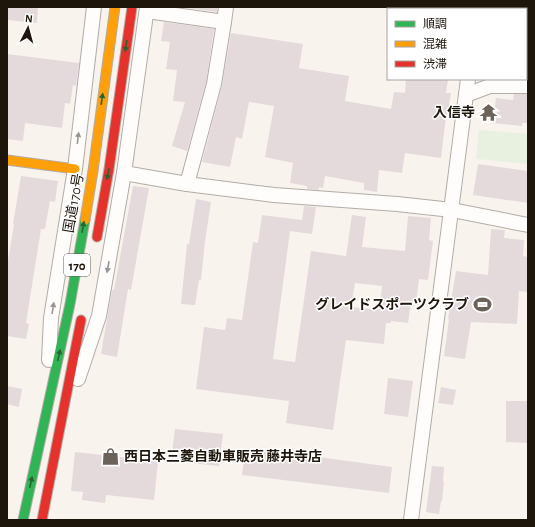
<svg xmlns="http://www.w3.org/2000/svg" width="535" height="527" viewBox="0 0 535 527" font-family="'Alegreya Sans','Noto Sans JP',sans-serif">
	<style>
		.green { fill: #e8f1df }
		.building { fill: #e4dadb; fill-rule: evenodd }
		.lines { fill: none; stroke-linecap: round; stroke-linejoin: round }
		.street-casing { stroke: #b3aca5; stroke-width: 16 }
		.fast-casing { stroke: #b3aca5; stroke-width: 11 }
		.slow-casing { stroke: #b3aca5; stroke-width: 11 }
		.jam-casing { stroke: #b3aca5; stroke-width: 11 }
		.street { stroke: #fefdfc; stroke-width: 14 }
		.fast { stroke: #30b455; stroke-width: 9 }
		.slow { stroke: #ff9f0a; stroke-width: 9 }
		.jam { stroke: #e5322d; stroke-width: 9 }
		.oneway { fill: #276430 }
		.oneway2 { fill: #999590 }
		.labels { text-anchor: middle; stroke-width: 3; stroke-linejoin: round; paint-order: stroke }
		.shield { fill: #fff; stroke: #625b54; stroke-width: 1 }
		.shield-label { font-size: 13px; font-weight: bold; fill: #1e150b }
		.poi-label { font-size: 14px; font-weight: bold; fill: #1e150b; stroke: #fff; text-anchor: end }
		.street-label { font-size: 14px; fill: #1e150b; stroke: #fff }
	</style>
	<rect width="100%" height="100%" fill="#f9f3ee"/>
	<path class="green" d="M479,130l49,4v30l-52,-5z"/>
	<g class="building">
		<path d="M7,7h31l-1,16 -30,-3z"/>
		<path d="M179,7h38v5z"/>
		<path d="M164,22l50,7 -8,53 -19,69 -15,-5 13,-44 -12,-1 4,-31 -11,-1 4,-27 -9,-1z"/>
		<path d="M231,33l72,11 -4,24 50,8 -4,25 46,8 3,-17 11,1 1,-14h42l-2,14h5l-4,23h-1l-5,42 -36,-5 -3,20 -23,-3 -2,22 -13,-2v-7l-39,-7 -2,12 -4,-1v3l-12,-1v-3l-17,-3 3,-20 -28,-6 9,-51 -25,-4 -7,37 -6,-2 -6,30 -28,-5 20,-76z"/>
		<path d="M7,54l72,9 -3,23 -3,-1 -3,19 -5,-1 -3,25 -37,-5 -2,18 -16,-2z"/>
		<path d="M514,94h14v29h-6v3l-29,-3 3,-25 17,2z"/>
		<path d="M478,164l50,7v32l-55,-8z"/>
		<path d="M21,176l37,5 -3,21 -5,-1 -5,28h-4l-15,94 3,1 -3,15 -19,-3v-69l7,-43h-1z"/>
		<path d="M133,186l16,2 -18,102 -3,-1 -11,68 -16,-3 11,-64h2z"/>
		<path d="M196,199l15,3 -6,39 -4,39h-2l-4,25 -14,-1 6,-60h2z"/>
		<path d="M304,206l12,1 -4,27 -22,-3 -17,128 22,3 16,-111 35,5 6,-41 14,2 -4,30 43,4 3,-35 23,2 -2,22 4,1 -5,39 -9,-1 -3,24 -5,-1 -3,21 -17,-2v2h-5l-2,21 -38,-4 -13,90 -47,-7 3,-22 -93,-12 8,-62 21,3 2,-12 15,2 11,-78 5,1 4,-28 40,5zM355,283l27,3 -3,24 -28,-3z"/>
		<path d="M491,229l14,1 -1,8 20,2 -1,16 5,1v35l-9,-1 -2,33 -46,-2 -6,37 -21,-3 5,-37h-1l8,-48 32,4z"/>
		<path d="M388,378l25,3 -5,36 -24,-3z"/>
		<path d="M7,386l15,3 -3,18 -12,-3z"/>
		<path d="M441,387l15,3 -3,15 -15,-2z"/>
		<path d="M506,401h22v42l-22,-1z"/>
		<path d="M175,429l48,5 -4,32 -48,-5z"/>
		<path d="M245,448l66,7v1l81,11 -3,26 -81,-10 -66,-8z"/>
		<path d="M75,452l83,9 -4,39 -48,-5 -1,8 -23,-3 1,-8 -12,-1z"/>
		<path d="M432,466l12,1 -1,14h1l-2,20h-1l-2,13 -13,-2z"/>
	</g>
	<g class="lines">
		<defs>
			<g id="street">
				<path d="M483,9v-2"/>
				<path d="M147,11l77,11 2,-15"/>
				<path d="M466,95l24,-9h38"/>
				<path d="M124,173l63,11 87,11 123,9 55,6 76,15"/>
				<path d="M187,184l27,-100 10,-62"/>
				<path d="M49,360l2,-42 24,-149 19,-162"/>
				<path d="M78,379l21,-63 25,-143 23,-166"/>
				<path d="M411,520l57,-441"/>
			</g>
			<path id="fast" d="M23,520l47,-216 15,-84"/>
			<g id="slow">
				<path d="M7,160l68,9"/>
				<path d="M85,220l8,-49 22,-164"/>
			</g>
			<g id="jam">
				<path d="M97,237l12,-68 23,-162"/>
				<path d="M42,520l39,-200"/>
			</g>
		</defs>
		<use href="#street" class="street-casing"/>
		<use href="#fast" class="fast-casing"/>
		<use href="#slow" class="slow-casing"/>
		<use href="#jam" class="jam-casing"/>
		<use href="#street" class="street"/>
		<use href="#fast" class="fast"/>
		<use href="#slow" class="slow"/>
		<use href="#jam" class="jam"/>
	</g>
	<defs><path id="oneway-solid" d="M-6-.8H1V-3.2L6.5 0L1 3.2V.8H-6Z"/></defs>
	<g class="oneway">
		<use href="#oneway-solid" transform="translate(126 46) rotate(98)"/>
		<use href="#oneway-solid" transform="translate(102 99) rotate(-82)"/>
		<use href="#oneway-solid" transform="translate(108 174) rotate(100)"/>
		<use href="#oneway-solid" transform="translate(83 227) rotate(-80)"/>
		<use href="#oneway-solid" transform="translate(59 355) rotate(-77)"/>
		<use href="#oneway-solid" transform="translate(31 482) rotate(-78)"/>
	</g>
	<g class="oneway2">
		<use href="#oneway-solid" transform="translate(78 138) rotate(-83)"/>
		<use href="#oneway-solid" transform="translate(108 267) rotate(100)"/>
		<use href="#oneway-solid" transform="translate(53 308) rotate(-81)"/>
	</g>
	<defs>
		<symbol id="temple-bare" viewBox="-9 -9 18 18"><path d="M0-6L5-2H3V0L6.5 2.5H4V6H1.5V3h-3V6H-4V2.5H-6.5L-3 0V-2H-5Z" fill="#6b635a" stroke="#fff" stroke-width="2.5" paint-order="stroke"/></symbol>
		<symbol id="stadium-bare" viewBox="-9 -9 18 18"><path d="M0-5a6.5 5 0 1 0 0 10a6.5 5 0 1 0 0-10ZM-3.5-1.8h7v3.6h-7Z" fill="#6b635a" stroke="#fff" stroke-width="2.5" paint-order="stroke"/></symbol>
		<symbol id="shop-bare" viewBox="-9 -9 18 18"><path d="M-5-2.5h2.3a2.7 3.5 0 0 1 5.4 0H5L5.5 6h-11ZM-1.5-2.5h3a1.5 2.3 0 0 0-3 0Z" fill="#6b635a" stroke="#fff" stroke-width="2.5" paint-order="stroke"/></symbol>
	</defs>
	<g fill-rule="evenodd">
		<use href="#temple-bare" x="476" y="100" width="25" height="25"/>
		<use href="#stadium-bare" x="470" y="292" width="25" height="25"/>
		<use href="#shop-bare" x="98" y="444" width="25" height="25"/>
	</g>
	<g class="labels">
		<rect class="shield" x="64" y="254" width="26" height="22" rx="3"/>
		<g class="shield-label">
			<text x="77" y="270">170</text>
		</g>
		<g class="poi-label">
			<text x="475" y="117">入信寺</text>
			<text x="469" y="309">グレイドスポーツクラブ</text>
			<text x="124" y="461" text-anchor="start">西日本三菱自動車販売 藤井寺店</text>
		</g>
		<g class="street-label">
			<text transform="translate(73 203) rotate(-80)" y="5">国道170号</text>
		</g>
	</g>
	<rect width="535" height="527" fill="none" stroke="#1e150b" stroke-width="16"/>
	<rect x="387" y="8" width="140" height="72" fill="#ffffff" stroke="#a5a19d"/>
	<rect x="395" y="21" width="20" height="6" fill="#30b455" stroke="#a5a19d"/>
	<text x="423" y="28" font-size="12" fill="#1e150b">順調</text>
	<rect x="395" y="41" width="20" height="6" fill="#ff9f0a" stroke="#a5a19d"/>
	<text x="423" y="48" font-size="12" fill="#1e150b">混雑</text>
	<rect x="395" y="61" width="20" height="6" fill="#e5322d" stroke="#a5a19d"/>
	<text x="423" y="68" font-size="12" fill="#1e150b">渋滞</text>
	<g transform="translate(28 28) rotate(6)" stroke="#ffffff" stroke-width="3" paint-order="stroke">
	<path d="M0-3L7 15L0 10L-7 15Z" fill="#1e150b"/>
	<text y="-6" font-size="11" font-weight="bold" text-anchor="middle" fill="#1e150b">N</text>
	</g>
</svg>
